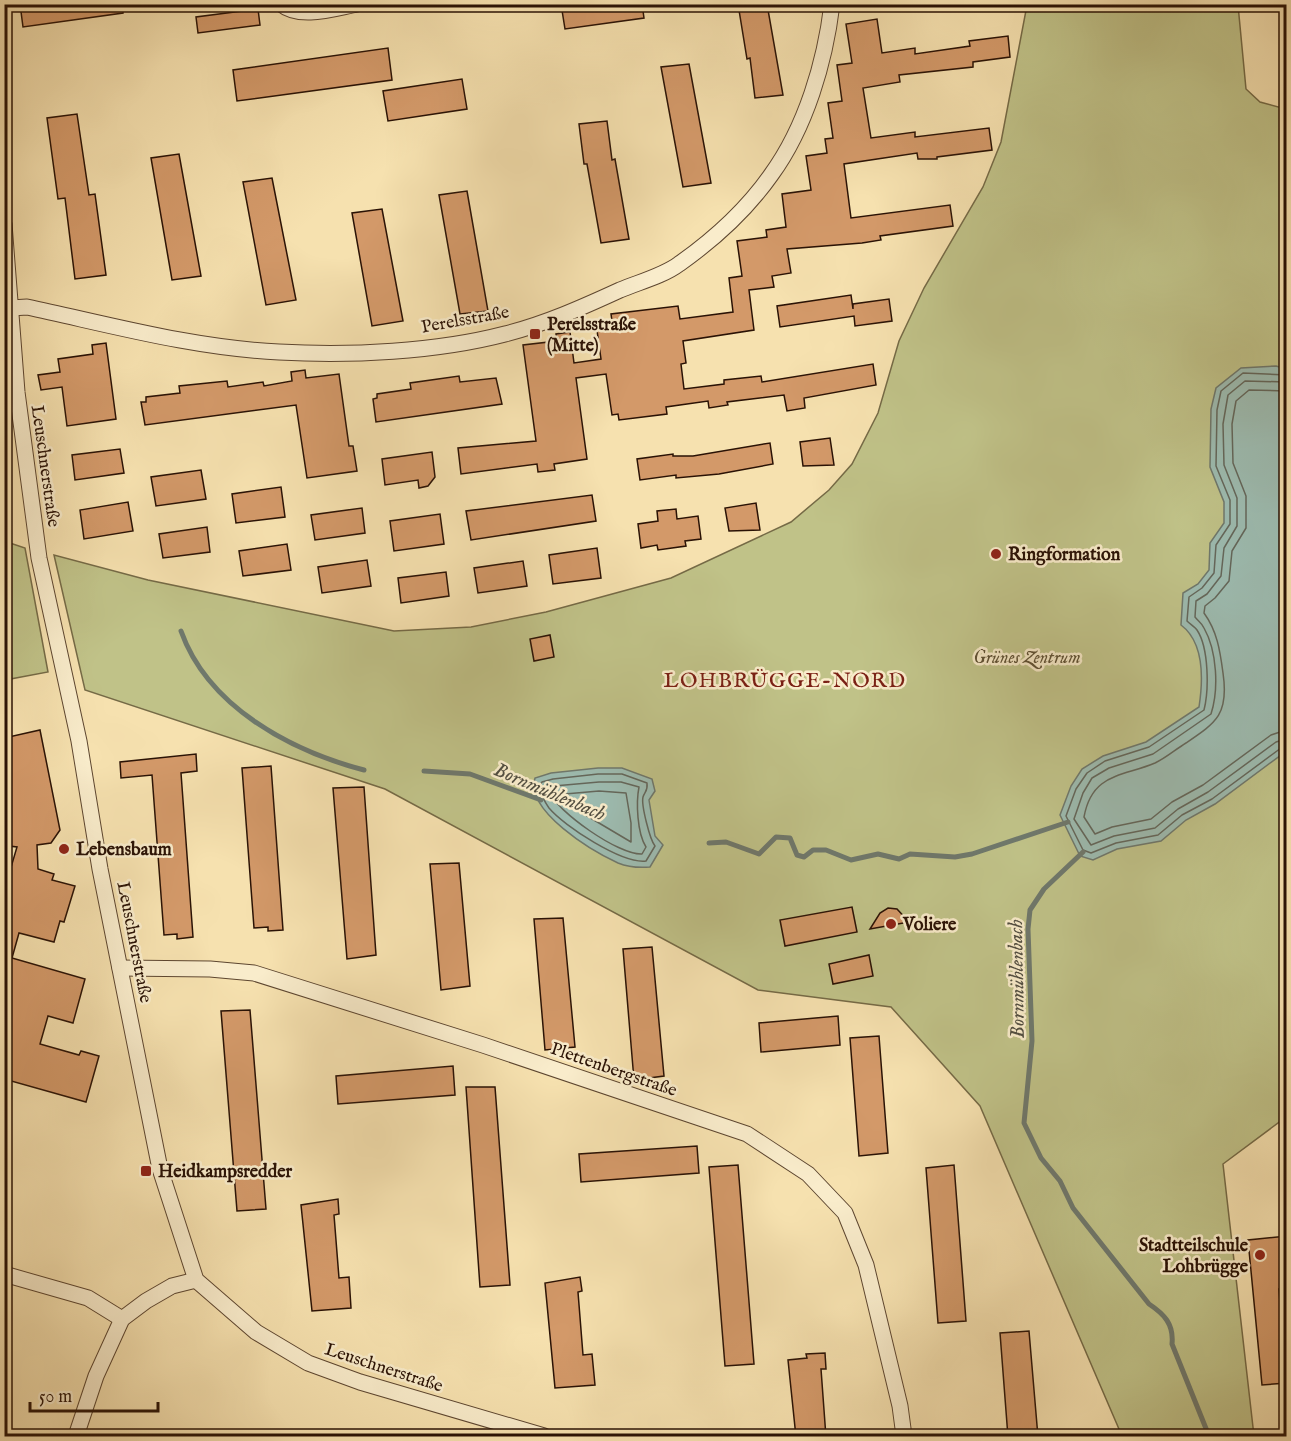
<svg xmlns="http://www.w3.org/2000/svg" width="1291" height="1441" viewBox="0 0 1291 1441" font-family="'IM FELL English',serif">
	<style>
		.green { fill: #c0c288; stroke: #756a46; stroke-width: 1.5 }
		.water { fill: #9dbcb1; stroke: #6f786c; stroke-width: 1.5 }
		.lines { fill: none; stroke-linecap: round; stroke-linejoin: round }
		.shore { stroke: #64675b; stroke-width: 1.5 }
		.stream { stroke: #6f786c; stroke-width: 5 }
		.building { fill: #d39969; stroke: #2a1205; stroke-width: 1.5 }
		.minor-casing { stroke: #5d4630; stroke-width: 17 }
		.minor { stroke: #f9eccb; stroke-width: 15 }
		.poi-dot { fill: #8f2418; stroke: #f9eccb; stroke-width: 2 }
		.labels { text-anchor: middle; stroke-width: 5; stroke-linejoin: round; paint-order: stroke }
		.street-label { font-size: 18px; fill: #2a1205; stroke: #f9eccb }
		.poi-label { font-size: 18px; font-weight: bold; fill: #2a1205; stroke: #f9eccb; text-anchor: start }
		.park-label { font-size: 18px; font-style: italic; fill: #5e5033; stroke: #f9eccb }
		.water-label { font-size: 20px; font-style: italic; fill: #524e41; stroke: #f9eccb }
		.quarter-label { font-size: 21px; letter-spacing: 1.5px; fill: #7a1f14; stroke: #f9eccb }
	</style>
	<rect width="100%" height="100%" fill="#f6e1af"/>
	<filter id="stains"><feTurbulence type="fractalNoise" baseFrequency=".00333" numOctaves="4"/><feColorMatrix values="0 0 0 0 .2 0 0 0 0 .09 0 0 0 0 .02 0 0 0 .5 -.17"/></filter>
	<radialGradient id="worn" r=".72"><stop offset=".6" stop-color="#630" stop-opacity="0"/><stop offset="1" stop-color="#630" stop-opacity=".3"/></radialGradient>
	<g class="green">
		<path d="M1027,5h211l8,84 14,13 26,7v1008l-63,47 31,272h-132l-142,-330 -89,-99 -133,-17 -373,-201 -300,-99 -31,-135 94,25 246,51 77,-4 75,-15 125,-34 120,-56 38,-32 23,-26 26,-51 21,-72 25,-53 59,-101 18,-45z"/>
		<path d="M4,541l21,7 23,124 -43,8z"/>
	</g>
	<g class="water">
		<path d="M1276,366l10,3 -1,383 -70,52 -29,16 -25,21 -44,8 -24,11 -13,-4 -20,-41 11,-29 11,-17 21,-13 43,-14 53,-35c4,-26 6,-64 -18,-82l2,-32 15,-9 11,-14 1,-27 14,-20v-21l-14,-35 1,-58 5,-21 25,-20z"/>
		<path d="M598,768h24l30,11 3,12 -6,9 6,36 8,9 -13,22c-11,1 -22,0 -32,-4 -26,-12 -93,-52 -83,-85l16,-5z"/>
	</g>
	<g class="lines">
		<g class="shore">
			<path d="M1286,375l-43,-2 -22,18 -4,19 -1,56 14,34v24l-14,21 -2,28 -12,15 -13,9 -2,24c3,3 8,6 10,9 12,18 12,60 7,80l-55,37 -44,14 -18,12 -11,16 -10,27 17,34 8,3 25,-10 42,-8 24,-20 30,-16 69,-51 5,-1"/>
			<path d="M1286,382l-41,-1 -17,14 -5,29 1,41 13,33v28l-13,22 -3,28 -14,18 -11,7 -1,16c3,4 7,6 9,11 13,23 15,61 7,86l-58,40 -44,14 -17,10 -9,15 -9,26 17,26 23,-9 41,-8 23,-19 30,-17 68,-50 10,-3"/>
			<path d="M1286,391l-37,-1 -13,11 -4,23 1,39 13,33v32l-14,23 -3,30 -14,17 -10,8 -1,7c13,18 16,37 19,60 6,41 -6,49 -37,70 -10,6 -20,15 -31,20 -33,14 -63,10 -71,54l11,17 17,-7 39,-8 21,-17 31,-17 68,-50 15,-5"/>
			<path d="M598,774h24l25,9c1,8 -2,8 -4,14 -2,8 7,43 12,49l-9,15c-24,3 -82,-35 -97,-53 -5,-7 -8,-14 -10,-22l3,-4 11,-3z"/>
			<path d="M599,782h22l18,5c-3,15 -2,46 7,60l-4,7c-24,1 -84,-42 -94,-63l6,-5z"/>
			<path d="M599,791l27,2 5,30v19l-59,-35 -9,-9 2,-4z"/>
		</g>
		<g class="stream">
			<path d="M181,631c27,76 110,120 183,139"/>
			<path d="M424,771l46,3 71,26"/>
			<path d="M709,843l17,-1 33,12 17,-17 14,1 7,17 7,2 9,-7h13l25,10 27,-6 21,5 11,-5 45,3 17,-3 96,-32"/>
			<path d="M1083,852l-39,37 -14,21 -2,19 4,112 -8,82 17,35 19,23 13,27 76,96c15,10 25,20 23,40l37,92"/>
		</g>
	</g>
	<g class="building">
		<path d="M20,4h103v9l-100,14z"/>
		<path d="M561,4h81l2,14 -79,11z"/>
		<path d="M738,4h29l16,91 -28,3 -5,-40 -3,1z"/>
		<path d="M258,9l2,16 -62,8 -2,-16z"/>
		<path d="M877,19l5,34 33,-5v6l55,-8 -1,-5 39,-5 2,21 -37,5v5l-74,8 1,7 -37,6 8,50 44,-6v5l74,-9 3,22 -55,7v2h-19l-1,-6 -73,11 7,54 99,-13 3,21 -73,10 1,4 -19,3 -75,6 4,24 -19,3 2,11 -25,3 5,40 -71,11 3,22 -5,1 3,25 40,-5v-4l37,-4 1,6 111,-18 3,21 -72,13 1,10 -18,3 -3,-16 -57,7 1,3 -19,3 -1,-7 -42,6 1,7 -48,6 -1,-6 -6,1 -6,-41 -30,4 11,81 -33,5 1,6 -17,2 -1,-8 -76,10 -3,-26 78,-7 -13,-96 34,-4 -1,-7 14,-2 4,31 27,-4 -5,-36 16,-2 -1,-7 67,-8 2,13 53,-7 -4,-34 13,-2 -5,-35 30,-4 -1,-7 20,-3 -4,-33 29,-4 -5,-34 21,-3 -2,-14 8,-1 -5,-35 14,-2 -5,-36 15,-2 -6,-39z"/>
		<path d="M388,48l4,32 -155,21 -4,-31z"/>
		<path d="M689,64l22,119 -28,4 -22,-120z"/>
		<path d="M462,79l5,30 -79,12 -5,-30z"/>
		<path d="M77,114l12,81 6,-1 11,81 -31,4 -10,-81 -7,1 -11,-81z"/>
		<path d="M607,121l5,39 3,-1 14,80 -28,4 -14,-79h-3l-5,-40z"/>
		<path d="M179,154l22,122 -29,4 -21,-122z"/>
		<path d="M272,178l24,122 -30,5 -23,-123z"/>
		<path d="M467,191l21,120 -28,3 -21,-119z"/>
		<path d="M382,209l21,112 -31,5 -20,-113z"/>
		<path d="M851,295l2,14v-5l36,-5 3,22 -37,5 -1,-10 -74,11 -3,-21z"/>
		<path d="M106,343l10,76 -49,7 -5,-39 -21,3 -3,-15 22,-3 -2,-13 35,-5 -1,-9z"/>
		<path d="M305,370l1,8 33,-4 10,72h4l4,25 -50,7 -11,-73 -151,20 -4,-23h5v-5l34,-4 -1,-7 48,-5 1,6 35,-5 1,4 28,-5 -1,-9z"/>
		<path d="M459,376l1,6 36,-4 6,26 -126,18 -3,-23 4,-1v-4l34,-5 -1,-6z"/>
		<path d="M830,438l4,27 -31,1 -3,-24z"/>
		<path d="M770,443l3,21 -54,10 -43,4v-3l-36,5 -3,-21 36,-5v2h20z"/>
		<path d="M120,449l4,24 -49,7 -3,-25z"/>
		<path d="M432,452l3,25 -7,9 -9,2 -1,-8 -33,5 -3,-26z"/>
		<path d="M201,470l5,29 -50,7 -5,-29z"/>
		<path d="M281,487l4,30 -49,6 -4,-29z"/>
		<path d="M592,495l4,26 -125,19 -5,-29z"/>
		<path d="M128,502l5,29 -49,8 -4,-29z"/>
		<path d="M756,503l4,27 -31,1 -4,-23z"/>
		<path d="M362,508l3,25 -50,7 -4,-25z"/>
		<path d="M676,509l1,10 21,-3 3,23 -16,2 1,5 -28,4 -1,-5 -16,3 -3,-24 20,-3 -1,-10z"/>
		<path d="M440,514l4,30 -50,7 -4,-30z"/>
		<path d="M207,527l3,25 -47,6 -4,-24z"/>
		<path d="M287,544l4,26 -48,6 -4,-25z"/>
		<path d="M597,548l4,30 -48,6 -4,-29z"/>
		<path d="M367,560l4,26 -49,7 -4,-26z"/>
		<path d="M523,561l4,25 -49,7 -4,-25z"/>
		<path d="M446,572l3,24 -48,7 -3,-25z"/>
		<path d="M550,635l4,22 -20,4 -4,-22z"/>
		<path d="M40,730l20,100 -9,13 -14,2 1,24 16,5 -2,6 23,6 -11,36 -4,-1 -6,21 -35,-9 -7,25 73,21 -12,44 -25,-7 -8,28 39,11 2,-4 18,5 -13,46 -82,-23v-55l6,-20 -6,-2v-111l13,-44 -8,-1 -5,-15v-26l3,-1 -3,-13v-53z"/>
		<path d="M196,754l1,17 -16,2 12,164 -16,2v-5l-13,1 -12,-160 -31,3 -1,-16z"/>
		<path d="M271,766l12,164 -15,1v-4l-14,1 -12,-160z"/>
		<path d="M364,787l12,168 -29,4 -14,-171z"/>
		<path d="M459,863l11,123 -29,4 -11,-126z"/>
		<path d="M852,907l5,25 -72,14 -5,-26z"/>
		<path d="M888,908l9,1 12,13 -39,7 10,-16z"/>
		<path d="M563,918l12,129 -30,3 -11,-131z"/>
		<path d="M652,947l12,129 -30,4 -11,-131z"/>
		<path d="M869,955l4,21 -40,8 -4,-20z"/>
		<path d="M250,1010l16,199 -29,2 -16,-200z"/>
		<path d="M838,1016l2,29 -79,7 -2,-29z"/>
		<path d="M879,1036l9,117 -29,3 -9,-118z"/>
		<path d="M453,1066l2,29 -117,9 -2,-28z"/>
		<path d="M466,1087h29l15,198 -30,2z"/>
		<path d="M697,1146l2,27 -118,9 -2,-28z"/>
		<path d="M738,1165l16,199 -29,2 -16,-199z"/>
		<path d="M954,1165l12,156 -28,2 -12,-155z"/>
		<path d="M338,1199l1,15 -5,1 5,63 10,-1 2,31 -39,3 -11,-106z"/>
		<path d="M1287,1236v53h-8l3,42 5,-1v53l-25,2 -14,-145z"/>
		<path d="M580,1277l2,14 -4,1 5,63 9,-1 3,31 -40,3 -10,-105z"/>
		<path d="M1029,1331l9,106h-30l-8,-104z"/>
		<path d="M825,1353l1,16h-5l5,68h-30l-8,-77 19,-2 -1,-4z"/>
	</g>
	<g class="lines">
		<defs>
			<g id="minor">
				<path d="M281,4c19,16 54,4 76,0"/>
				<path d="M4,224l13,168 22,166 40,183 21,128 60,300 36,111 60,52 52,31 52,19 184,54"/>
				<path d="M11,308l16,-1c84,18 166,41 252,45 71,4 157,0 226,-18 40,-10 78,-27 115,-44 19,-8 43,-14 59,-26 34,-24 68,-55 92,-89 35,-48 54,-113 61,-171"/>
				<path d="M120,968l90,1 44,4 229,72 264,89 61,40 37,39 21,52 34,141 4,30"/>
				<path d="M4,1274l84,24 34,21"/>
				<path d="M76,1436l20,-60 26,-57 24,-18 26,-15 24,-6"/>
			</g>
		</defs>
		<use href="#minor" class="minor-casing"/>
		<use href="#minor" class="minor"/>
	</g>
	<g class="poi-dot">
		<rect x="529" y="328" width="12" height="12" rx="3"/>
		<circle cx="996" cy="554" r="6"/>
		<circle cx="64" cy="849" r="6"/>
		<circle cx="891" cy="924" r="6"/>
		<rect x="140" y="1165" width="12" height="12" rx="3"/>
		<circle cx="1260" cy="1255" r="6"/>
	</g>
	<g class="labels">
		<g class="street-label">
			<text transform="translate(465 319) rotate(-10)" y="6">Perelsstraße</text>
			<text transform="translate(46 466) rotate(82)" y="6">Leuschnerstraße</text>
			<text transform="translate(135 942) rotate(79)" y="6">Leuschnerstraße</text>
			<text transform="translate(614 1069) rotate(19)" y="6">Plettenbergstraße</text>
			<text transform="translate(384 1367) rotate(18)" y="6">Leuschnerstraße</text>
		</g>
		<g class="poi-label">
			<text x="547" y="330">Perelsstraße<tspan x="547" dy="21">(Mitte)</tspan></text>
			<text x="1008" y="560">Ringformation</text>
			<text x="76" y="855">Lebensbaum</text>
			<text x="903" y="930">Voliere</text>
			<text x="158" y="1177">Heidkampsredder</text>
			<text x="1248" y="1251" text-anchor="end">Stadtteilschule<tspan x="1248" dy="21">Lohbrügge</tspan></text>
		</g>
		<g class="park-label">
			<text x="1027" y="663">Grünes Zentrum</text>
		</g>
		<g class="water-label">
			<text transform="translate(550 791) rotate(23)" y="7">Bornmühlenbach</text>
			<text transform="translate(1016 979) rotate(-91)" y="7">Bornmühlenbach</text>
		</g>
		<g class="quarter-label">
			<text x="785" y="687">LOHBRÜGGE-NORD</text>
		</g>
	</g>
	<rect width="1291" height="1441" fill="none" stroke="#f6e1af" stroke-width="24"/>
	<rect x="6" y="6" width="1279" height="1429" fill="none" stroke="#2a1205" stroke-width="3"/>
	<rect x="12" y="12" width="1267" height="1417" fill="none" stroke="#2a1205" stroke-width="1.5"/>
	<path d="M30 1402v9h128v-9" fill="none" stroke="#2a1205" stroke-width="3"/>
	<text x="39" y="1402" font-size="18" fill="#2a1205" stroke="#f9eccb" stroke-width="4.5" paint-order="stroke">50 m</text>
	<rect width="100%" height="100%" filter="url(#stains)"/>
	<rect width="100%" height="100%" fill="url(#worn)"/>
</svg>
